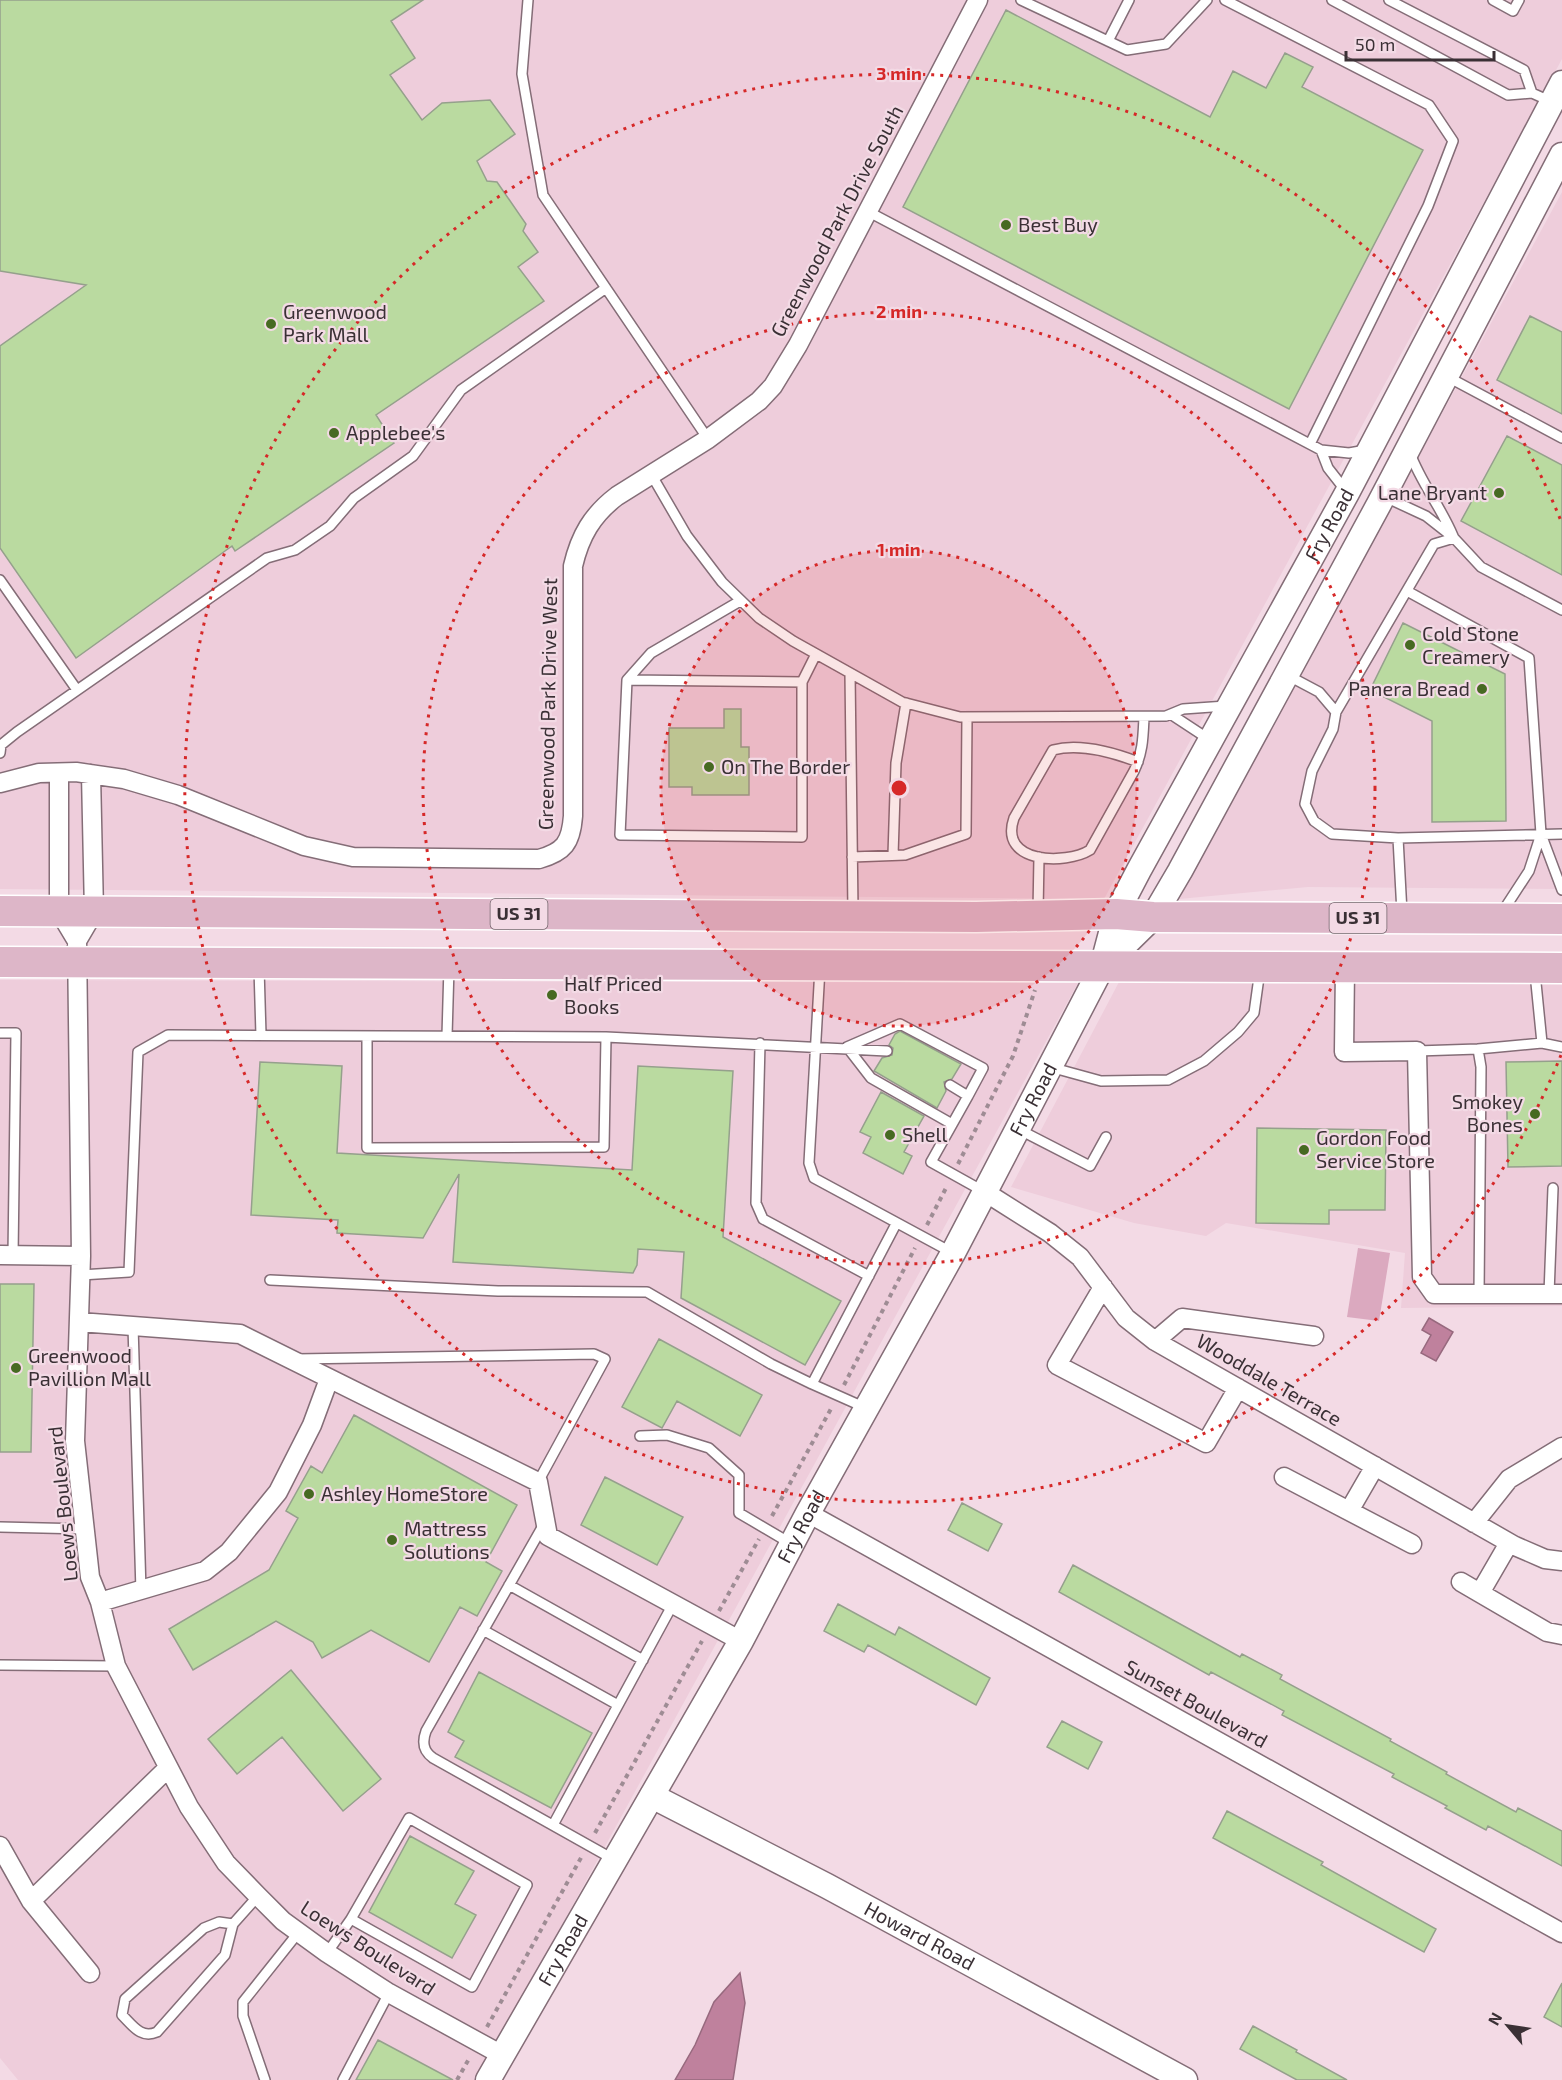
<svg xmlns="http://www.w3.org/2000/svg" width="1562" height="2080" font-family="'Exo 2',sans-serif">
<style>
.built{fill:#eecddb}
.green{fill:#dba9bf}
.water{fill:#bf819d;stroke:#97697e;stroke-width:1.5}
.building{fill:#badaa0;stroke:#95a08c;stroke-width:1.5}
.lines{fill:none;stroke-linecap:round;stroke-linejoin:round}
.service-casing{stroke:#846d77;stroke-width:12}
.minor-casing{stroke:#846d77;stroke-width:21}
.tertiary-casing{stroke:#846d77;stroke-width:27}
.primary-casing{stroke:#fff;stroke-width:33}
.path{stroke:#9e8c94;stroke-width:4;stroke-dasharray:4.5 4.5;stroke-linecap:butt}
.service{stroke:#fff;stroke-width:9}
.minor{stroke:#fff;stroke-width:18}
.tertiary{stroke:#fff;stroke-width:24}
.primary{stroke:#ddb6c8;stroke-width:30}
.ring{fill:none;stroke:#d62828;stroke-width:3;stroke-dasharray:3 6}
.poi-dot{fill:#476a22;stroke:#f3dae5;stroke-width:2}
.labels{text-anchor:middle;stroke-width:4.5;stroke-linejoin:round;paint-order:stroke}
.shield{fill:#f3dae5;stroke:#72636a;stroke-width:1.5}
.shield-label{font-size:18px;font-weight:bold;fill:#3a3035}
.street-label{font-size:20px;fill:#3a3035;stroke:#f3dae5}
.poi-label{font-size:20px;fill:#3a3035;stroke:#f3dae5;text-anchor:start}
.centre{fill:#d62828;stroke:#f3dae5;stroke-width:3}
.ring-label{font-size:18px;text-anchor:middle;font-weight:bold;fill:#d62828;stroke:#f3dae5;stroke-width:4.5;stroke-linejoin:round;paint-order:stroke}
</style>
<rect width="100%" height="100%" fill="#f3dae5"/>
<path class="built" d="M0 0H1562V59L1104 899 0 889Z
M1562 192V889L1308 887 1179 899Z
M0 980 1078 983 477 2080H18L0 2058Z
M1119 982 1562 984V1306L1401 1308 1405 1253 1226 1223 1206 1236 1134 1223 1011 1187Z"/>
<path class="green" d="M1358 1248 1390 1253 1379 1321 1347 1317Z"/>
<path class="water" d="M1429 1318 1453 1332 1436 1361 1421 1353 1431 1335 1422 1330Z
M740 1973 745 2003 733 2080H675L695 2045 714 2002Z"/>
<path class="building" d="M0 0H423L391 21 415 58 390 75 422 120 442 103 490 100 515 134 477 161 487 181 497 182 526 224 523 231 538 252 518 267 544 301 376 415 394 443 235 551 232 546 76 658 0 548V346L86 285 0 271Z
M1006 10 1210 117 1233 71 1266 88 1285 53 1313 67 1302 87 1423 150 1289 409 903 207Z
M1530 316 1562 332V414L1497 380Z
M1507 436 1562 465V575L1461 521Z
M1403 623 1505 674 1506 821 1432 822V721L1370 690Z
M724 709H741V747H749V795H692V787H669V728H724Z
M900 1031 961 1064 952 1079 944 1082 946 1091 937 1108 874 1071 882 1058 892 1055 893 1048 889 1045 895 1034Z
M1562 1061V1166L1508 1167 1506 1062Z
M260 1062 342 1066 337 1153 632 1170 638 1066 733 1071 723 1237 841 1301 805 1365 681 1298 684 1252 638 1249 637 1265 633 1273 453 1262 459 1174 423 1238 337 1233 338 1220 251 1215Z
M881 1092 924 1116 904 1152 912 1156 903 1174 863 1153 871 1137 860 1132Z
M1257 1128 1386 1130 1385 1210H1329V1224L1256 1223Z
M0 1284H34L31 1452H0Z
M659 1339 762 1395 740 1436 677 1401 662 1428 622 1407Z
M354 1415 517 1505 486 1562 502 1571 477 1616 460 1607 429 1662 371 1630 322 1658 313 1642 276 1621 193 1670 169 1629 269 1570 298 1518 286 1511 311 1466 322 1473Z
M605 1477 683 1517 657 1565 581 1525Z
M962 1503 1002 1524 988 1551 948 1530Z
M1073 1565 1240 1657 1242 1654 1282 1675 1280 1679 1391 1739 1390 1741 1447 1772 1446 1774 1516 1812 1518 1808 1562 1831V1866L1488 1826 1486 1830 1445 1808 1447 1806 1392 1777 1394 1774 1282 1715 1284 1711 1211 1672 1209 1675 1059 1592Z
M838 1604 895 1635 899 1627 990 1678 976 1705 868 1645 864 1652 824 1631Z
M291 1670 381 1779 343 1811 282 1737 237 1774 208 1739Z
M479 1672 592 1733 551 1808 455 1757 464 1741 448 1732Z
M1062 1721 1102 1742 1088 1769 1047 1747Z
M1227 1811 1323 1862 1321 1865 1436 1929 1424 1952 1213 1838Z
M410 1836 474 1871 455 1904 476 1915 452 1958 369 1912Z
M1562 1983V2027L1544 2017Z
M1253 2026 1297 2050 1296 2052 1347 2080H1297L1240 2049Z
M378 2040 453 2080H356Z"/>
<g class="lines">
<g class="service-casing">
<path id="service" d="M528 0 522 74 543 195 708 439
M1021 0 1127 50 1166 44 1207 0
M1225 0 1429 105 1453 141 1428 206 1310 444
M1332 0 1508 95 1532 93 1552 102
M1389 0 1524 70 1532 93
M1493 0 1513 11 1519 0
M1108 41 1129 0
M867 211 1321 450 1349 453 1366 450
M1446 376 1562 438
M1321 450 1328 468 1346 491
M1410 453C1421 483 1441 507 1453 536
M651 474 687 536 722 582 759 618 793 641 902 702 960 717 1166 716 1183 709 1226 706
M1383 496 1426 516 1454 538 1481 567 1562 610
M0 580 77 690
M1407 591 1529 658 1541 834 1562 890
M740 601 651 653 627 680 620 835 802 837V682L816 654
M850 673 853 911
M1287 675 1319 692 1336 712 1333 729 1312 771 1305 804 1314 821 1332 834 1398 838 1562 834
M627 680 802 682
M1336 712 1434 544 1454 538
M1172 715 1210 740
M0 753 1 745 17 732 267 558 295 550 330 526 354 498 413 456 461 390 606 288
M1138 762C1112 752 1080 743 1053 750L1014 818C998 864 1066 865 1090 850L1134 771C1143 752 1143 738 1144 717
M1398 838 1402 913
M893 855 896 763 906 703
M852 857 905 855 966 834 967 717
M1038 912 1039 857
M1501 914 1529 871 1541 834
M259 968 261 1035
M820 968 809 1163 814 1178 951 1252
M1535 973 1542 1043 1562 1047
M0 1033H16L13 1255
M367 1036V1148L604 1147 606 1037
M447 1036 449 967
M760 1043 756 1203 763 1219 869 1276
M1478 1049 1542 1043
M1417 1051 1478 1049 1481 1067 1479 1294
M1050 1067 1101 1081 1168 1080 1204 1061 1238 1032 1254 1013 1260 970
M950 1085 968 1096 931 1162 983 1191
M952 1124 871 1078 847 1047 900 1024 983 1068 968 1096
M1018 1129 1090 1166 1106 1137
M81 1275 129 1272 138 1052 168 1035 606 1037 887 1051
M270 1280 498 1291 647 1292 771 1364 812 1384
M1549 1294 1553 1188
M133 1326 141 1591
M297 1359 594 1354 605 1359 538 1482
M866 1408 812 1384 896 1224
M640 1436 667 1435 709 1448 739 1475V1513L790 1543
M544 1524 426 1731C422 1742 423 1751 433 1758L613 1859
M0 1527 85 1529
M509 1585 643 1660
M483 1630 618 1705
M0 1665 116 1666
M553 1825 673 1604
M233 1924 219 1922 204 1928 125 1999 122 2015C133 2026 141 2039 157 2032L225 1955 233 1924 258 1896
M327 1953 351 1919 409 1818 527 1885 472 1987 351 1919
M265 2080 243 2016V2002L298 1933
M343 2080 389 1993"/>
</g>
<g class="minor-casing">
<path id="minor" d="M59 773V911L77 941
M0 783 39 773 76 772 124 779 178 795 304 846 353 857 539 859C564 852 571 843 573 816V566C580 536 592 515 617 496L708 439 759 401 773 386 798 345 978 0
M77 941 81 1256 75 1441 90 1577 100 1602 116 1666 189 1807 226 1863 258 1896 283 1921 327 1953 389 1993 502 2055
M77 941 94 912 91 774
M1345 968 1344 1052 1417 1051 1422 1277 1434 1294H1562
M985 1192 1050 1233 1080 1257 1126 1318 1155 1341 1515 1546 1545 1559 1562 1561
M0 1255 81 1256
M1103 1287 1057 1365 1206 1443 1238 1388
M79 1322 240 1334 538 1482 548 1536 741 1641
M1155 1341 1182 1318 1314 1336
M1284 1477 1412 1544
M1349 1511 1375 1466
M808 1513 1562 1933
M1474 1523 1509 1479 1562 1447
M1461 1582 1547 1632 1562 1635
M1480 1593 1509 1543
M100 1602 205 1571 229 1552 278 1492 312 1425 329 1379
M0 1846 31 1901 90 1973
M31 1901 168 1768"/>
</g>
<g class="tertiary-casing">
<g id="tertiary">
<path d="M1102 967 1153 917 1180 871 1379 504 1562 155"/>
<path id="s1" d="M652 1796 827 1886 1185 2080"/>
<path id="s2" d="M488 2080 741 1641 808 1513 953 1253 1102 967 1116 914 1139 870 1347 493 1562 83"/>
</g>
</g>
<g class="primary-casing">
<path id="primary" d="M0 911 976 917 1116 914 1153 917 1562 919
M0 962 1562 968"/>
</g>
<path class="path" d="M958 1164 1013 1056 1035 990
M927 1225 947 1186
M844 1385 915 1248
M772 1516 832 1407
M719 1611 759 1539
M595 1833 702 1641
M487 2027 582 1856
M457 2080 470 2057"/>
<use href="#service" class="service"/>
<use href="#minor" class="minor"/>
<use href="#tertiary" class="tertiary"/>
<use href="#primary" class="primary"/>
</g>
<circle cx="899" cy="788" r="238" fill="#d62828" fill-opacity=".12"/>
<g class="ring">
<circle cx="899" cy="788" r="238"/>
<circle cx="899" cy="788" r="476"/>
<path d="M1561 1055A714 714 0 1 1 1561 521"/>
</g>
<g class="poi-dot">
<circle cx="1006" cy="225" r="6"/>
<circle cx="271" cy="324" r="6"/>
<circle cx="334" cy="433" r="6"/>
<circle cx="1499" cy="493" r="6"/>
<circle cx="1410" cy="645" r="6"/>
<circle cx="1482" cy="689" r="6"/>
<circle cx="709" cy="767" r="6"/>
<circle cx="552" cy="995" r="6"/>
<circle cx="1535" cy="1114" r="6"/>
<circle cx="890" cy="1135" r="6"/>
<circle cx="1304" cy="1150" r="6"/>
<circle cx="16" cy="1368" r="6"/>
<circle cx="309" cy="1494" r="6"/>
<circle cx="392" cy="1540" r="6"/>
</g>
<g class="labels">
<g class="shield">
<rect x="490.5" y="899" width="57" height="30" rx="4.5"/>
<rect x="1329.5" y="903" width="57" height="30" rx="4.5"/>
</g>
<g class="shield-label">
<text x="519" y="920">US 31</text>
<text x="1358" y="924">US 31</text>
</g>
<g class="street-label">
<text transform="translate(837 221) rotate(-62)" y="7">Greenwood Park Drive South</text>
<text dy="7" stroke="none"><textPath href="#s2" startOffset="1770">Fry Road</textPath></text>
<text transform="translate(548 704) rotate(-89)" y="7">Greenwood Park Drive West</text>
<text dy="7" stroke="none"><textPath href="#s2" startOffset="1122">Fry Road</textPath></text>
<text transform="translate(1269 1380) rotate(30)" y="7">Wooddale Terrace</text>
<text transform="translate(63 1504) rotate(-96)" y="7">Loews Boulevard</text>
<text dy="7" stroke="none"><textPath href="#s2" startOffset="636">Fry Road</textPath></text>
<text transform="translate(1196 1704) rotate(29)" y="7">Sunset Boulevard</text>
<text dy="7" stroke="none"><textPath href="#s1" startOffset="302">Howard Road</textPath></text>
<text transform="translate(368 1948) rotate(33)" y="7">Loews Boulevard</text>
<text dy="7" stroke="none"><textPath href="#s2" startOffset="150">Fry Road</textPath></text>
</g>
<g class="poi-label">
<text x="1018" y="232">Best Buy</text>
<text x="283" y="319">Greenwood<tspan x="283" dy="23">Park Mall</tspan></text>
<text x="346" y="440">Applebee's</text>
<text x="1487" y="500" text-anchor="end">Lane Bryant</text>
<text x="1422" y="641">Cold Stone<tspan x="1422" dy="23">Creamery</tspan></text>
<text x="1470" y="696" text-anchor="end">Panera Bread</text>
<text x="721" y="774">On The Border</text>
<text x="564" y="991">Half Priced<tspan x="564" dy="23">Books</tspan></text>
<text x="1523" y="1109" text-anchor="end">Smokey<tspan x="1523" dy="23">Bones</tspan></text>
<text x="902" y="1142">Shell</text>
<text x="1316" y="1145">Gordon Food<tspan x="1316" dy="23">Service Store</tspan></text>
<text x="28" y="1363">Greenwood<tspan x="28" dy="23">Pavillion Mall</tspan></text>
<text x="321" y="1501">Ashley HomeStore</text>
<text x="404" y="1536">Mattress<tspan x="404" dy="23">Solutions</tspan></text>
</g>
</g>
<circle cx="899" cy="788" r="9" class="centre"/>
<g class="ring-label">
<text x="899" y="80">3 min</text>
<text x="899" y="318">2 min</text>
<text x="899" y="556">1 min</text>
</g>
<g transform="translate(1508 2026) rotate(299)" stroke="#f3dae5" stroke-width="4.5" paint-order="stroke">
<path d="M0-4.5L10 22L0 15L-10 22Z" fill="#3a3035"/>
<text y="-9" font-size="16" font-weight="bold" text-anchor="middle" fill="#3a3035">N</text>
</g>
<path d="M1346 51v9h148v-9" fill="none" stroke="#3a3035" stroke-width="3"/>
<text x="1355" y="51" font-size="18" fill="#3a3035" stroke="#f3dae5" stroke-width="4.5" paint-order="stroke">50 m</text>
</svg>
